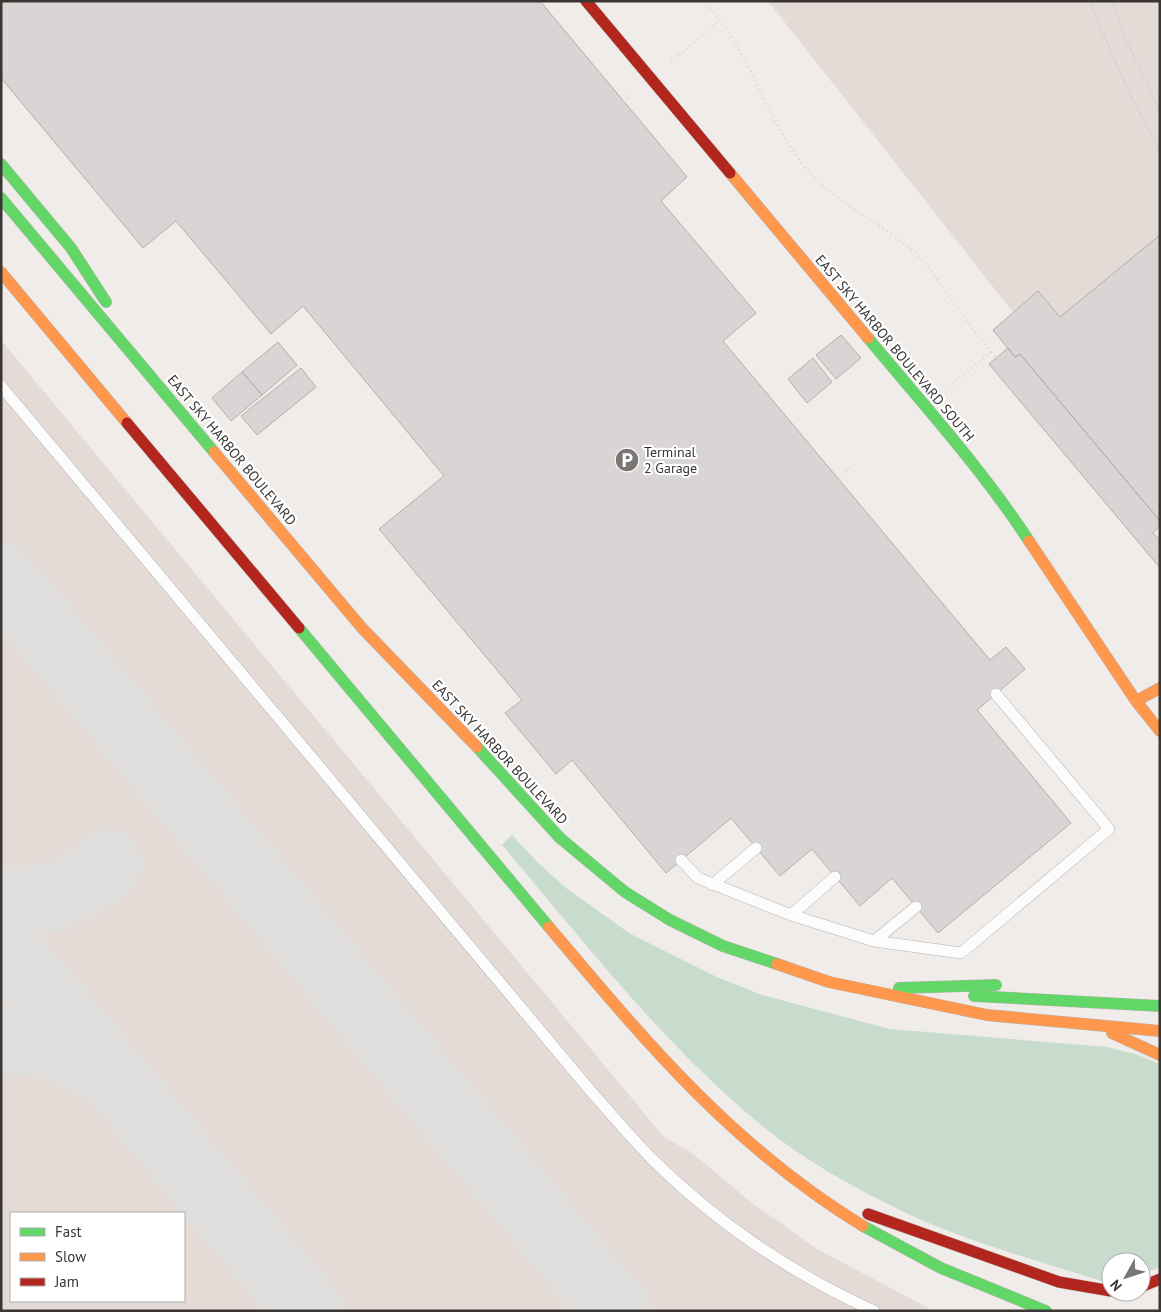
<svg xmlns="http://www.w3.org/2000/svg" width="1161" height="1312" font-family="'PT Sans',sans-serif">
<style>
.built{fill:#e5dbd6;fill-rule:evenodd}
.green{fill:#c8dcce}
.lines{fill:none;stroke-linecap:round;stroke-linejoin:round}
.taxiway{stroke:#e0dedc;stroke-width:70}
.building{fill:#d8d5d4;stroke:#b2afad}
.lane-casing{stroke:#b5b2b0;stroke-width:12}
.fast-casing{stroke:#b5b2b0;stroke-width:12}
.slow-casing{stroke:#b5b2b0;stroke-width:12}
.jam-casing{stroke:#b5b2b0;stroke-width:12}
.path{stroke:#dad8d7;stroke-width:3;stroke-dasharray:1 4;stroke-linecap:butt}
.lane{stroke:#fdfcfc;stroke-width:11}
.fast{stroke:#63d668;stroke-width:11}
.slow{stroke:#ff974d;stroke-width:11}
.jam{stroke:#b3261e;stroke-width:11}
.tram{stroke:#d1cfcf;stroke-width:1}
.labels{text-anchor:middle;stroke-width:4.5;stroke-linejoin:round;paint-order:stroke}
.street-label{font-size:14px;fill:#393634;stroke:#fff}
.poi-label{font-size:14px;fill:#393634;stroke:#fff;text-anchor:start}
</style>
<rect width="100%" height="100%" fill="#f0ece9"/>
<path class="built" d="M768 1H1160V499Z
M1 340 664 1137 691 1152 752 1203 817 1249 934 1311H1ZM11 1213H184V1301H11Z"/>
<path class="green" d="M512 835 538 863 566 888 629 933 717 977 762 995 890 1029 1108 1047 1138 1055 1160 1064V1267L1141 1275V1262H1111V1281H1101C1029 1258 953 1238 886 1203 848 1184 809 1162 775 1136 670 1054 588 946 502 845Z"/>
<g class="lines">
<path class="taxiway" d="M1 577 616 1311
M1 900C48 905 73 892 108 864
M1 942 309 1311
M1 1038C38 1038 78 1050 107 1074"/>
</g>
<path class="building" d="M1 1H540L687 177 661 201 756 313 723 341 990 660 1006 647 1025 669 977 710 1071 823 938 933 892 878 860 906 812 849 780 876 731 818 666 873 572 760 556 774 505 713 522 700 379 529 444 476 303 306 271 334 176 221 143 248 1 78Z
M1160 235V521L1020 354 1015 357 993 330 1038 291 1060 317Z
M841 335 861 358 836 379 816 355Z
M278 342 297 365 262 395 242 372Z
M1008 348 1015 357 1020 354 1160 521V526L1153 533 1160 540V568L989 364Z
M813 358 832 382 807 403 788 379Z
M301 368 316 387 257 435 241 416Z
M242 372 262 395 231 421 212 398Z"/>
<g class="lines">
<g class="lane-casing">
<path id="lane" d="M1 386 589 1089C609 1112 629 1135 650 1157 714 1221 791 1273 874 1311
M681 860 698 878 791 915 874 941 961 953 1109 829 996 694
M712 885 756 848
M791 915 835 877
M874 941 916 907"/>
</g>
<g class="fast-casing">
<path id="fast" d="M1 164 71 248 106 302
M1 198 214 452
M868 338C923 404 982 469 1029 541
M299 628 549 927
M477 747 560 838 625 892 670 920 723 946 777 964
M899 988 996 985
M974 996 1160 1006
M863 1226 941 1268 1046 1311"/>
</g>
<g class="slow-casing">
<path id="slow" d="M730 173 868 338
M1 272 127 423
M214 452 362 628 477 747
M1029 541 1136 701 1160 731
M1136 701 1160 688
M549 927C646 1042 732 1146 863 1226
M777 964 829 982 987 1015 1160 1031
M1112 1033 1160 1055"/>
</g>
<g class="jam-casing">
<path id="jam" d="M586 1 730 173
M127 423 299 628
M868 1214 1059 1282 1111 1291
M1141 1287 1160 1279"/>
</g>
<path class="path" d="M703 1C750 48 763 115 804 166 835 205 885 223 920 258 938 276 950 299 965 319 973 331 983 341 991 352L945 390
M671 62 720 20
M624 102 632 95
M991 352 1160 557
M839 478 857 462"/>
<use href="#lane" class="lane"/>
<use href="#fast" class="fast"/>
<use href="#slow" class="slow"/>
<use href="#jam" class="jam"/>
<path class="tram" d="M1089 1 1127 88 1160 153
M1112 1 1125 38 1160 111"/>
</g>
<defs>
<g id="parking-disc" transform="scale(1.25)"><circle r="9.5" fill="#797673" stroke="#fff"/><path d="M-3.5-5.5H1a3.5 3.5 0 0 1 0 7H-1V5.5H-3.5ZM-1-3.4V-.6H.8a1.4 1.4 0 0 0 0-2.8Z" fill="#fff"/></g>
</defs>
<g fill-rule="evenodd">
<use href="#parking-disc" x="627" y="460"/>
</g>
<g class="labels">
<g class="street-label">
<text transform="translate(895 348) rotate(50)" y="5">EAST SKY HARBOR BOULEVARD SOUTH</text>
<text transform="translate(232 450) rotate(50)" y="5">EAST SKY HARBOR BOULEVARD</text>
<text transform="translate(500 752) rotate(47)" y="5">EAST SKY HARBOR BOULEVARD</text>
</g>
<g class="poi-label">
<text x="644" y="457">Terminal<tspan x="644" dy="16">2 Garage</tspan></text>
</g>
</g>
<rect width="1161" height="1312" fill="none" stroke="#393634" stroke-width="5"/>
<rect x="10" y="1212" width="175" height="90" fill="#ffffff" stroke="#b0afae"/>
<rect x="20" y="1228" width="25" height="8" fill="#63d668" stroke="#b0afae"/>
<text x="55" y="1237" font-size="15" fill="#393634">Fast</text>
<rect x="20" y="1253" width="25" height="8" fill="#ff974d" stroke="#b0afae"/>
<text x="55" y="1262" font-size="15" fill="#393634">Slow</text>
<rect x="20" y="1278" width="25" height="8" fill="#b3261e" stroke="#b0afae"/>
<text x="55" y="1287" font-size="15" fill="#393634">Jam</text>
<g transform="translate(1126 1277) rotate(230)"><circle r="24" fill="#ffffff" stroke="#b0afae"/>
<path d="M0-4L9 19L0 12L-9 19Z" fill="#797673"/>
<text y="-8" font-size="14" font-weight="bold" text-anchor="middle" fill="#393634">N</text>
</g>
</svg>
